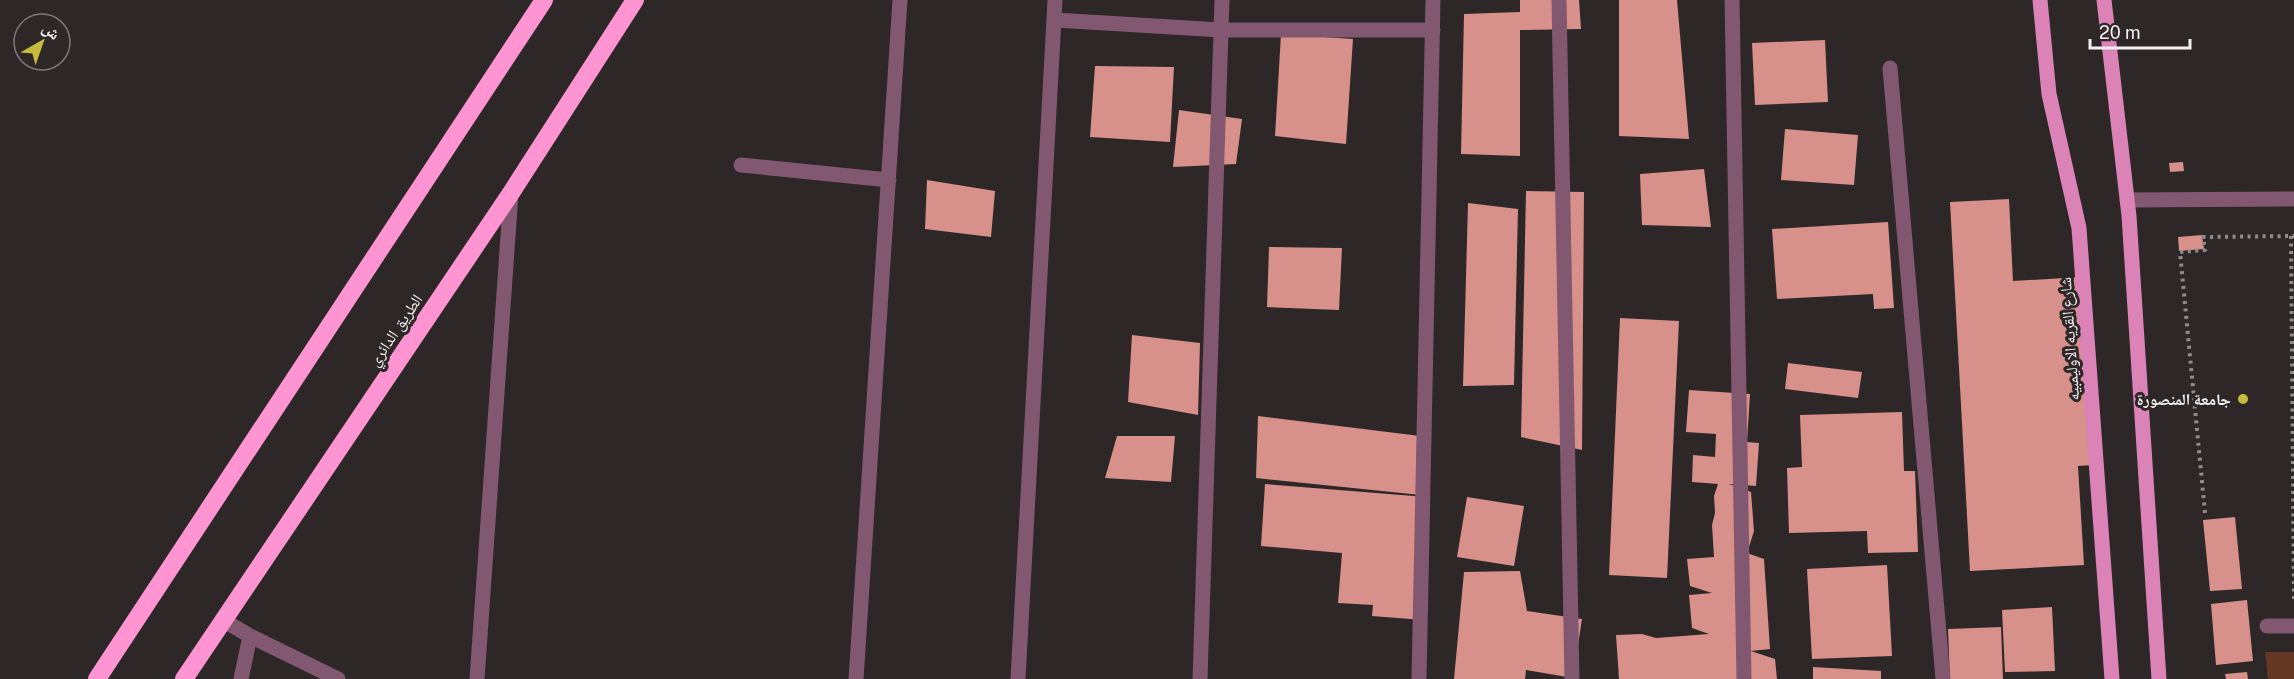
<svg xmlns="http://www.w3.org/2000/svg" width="2294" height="679" font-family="'Public Sans','Noto Naskh Arabic',sans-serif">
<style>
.green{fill:#653824}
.building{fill:#d8908a}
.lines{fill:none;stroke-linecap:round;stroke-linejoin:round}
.path{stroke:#908b8c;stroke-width:4;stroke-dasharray:3 4.5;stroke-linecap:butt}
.minor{stroke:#825770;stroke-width:15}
.major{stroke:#db83b6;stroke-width:15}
.highway{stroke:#ff94d2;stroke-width:18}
.poi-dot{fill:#c7bb3c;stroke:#2d2728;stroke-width:2}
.labels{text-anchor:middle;stroke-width:6;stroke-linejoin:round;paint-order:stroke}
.street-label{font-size:16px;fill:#f5f1f2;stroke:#2d2728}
.poi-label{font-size:16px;font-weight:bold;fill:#f5f1f2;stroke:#2d2728;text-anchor:end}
</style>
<rect width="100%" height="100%" fill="#2d2728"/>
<path class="green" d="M2265 652H2294V679H2268Z"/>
<path class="building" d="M1520 0H1579L1581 29 1520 30V156L1461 154 1464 14 1520 12Z
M1619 0H1677L1689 139 1619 136Z
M1281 34 1353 39 1346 144 1275 136Z
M1825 40 1828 102 1755 105 1752 43Z
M1095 66 1174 67 1170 142 1090 137Z
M1179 110 1242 119 1236 164 1173 167Z
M1785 129 1858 135 1854 185 1781 180Z
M2183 162 2184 171 2170 172 2169 163Z
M1704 169 1711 227 1642 225 1640 174Z
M927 180 995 191 991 237 925 229Z
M1526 191 1584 192 1582 450 1521 437Z
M2009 199 2013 281 2081 277 2094 465 2078 466 2084 565 1970 571 1950 202Z
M1468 203 1518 209 1514 385 1463 386Z
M1888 222 1894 308 1874 309 1873 294 1777 299 1772 229Z
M2202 235 2204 249 2179 251 2178 237Z
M1269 247 1342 248 1339 310 1267 307Z
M1620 318 1679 321 1667 578 1609 575Z
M1132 335 1200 343 1198 415 1128 402Z
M1788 363 1862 372 1858 398 1785 389Z
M1689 390 1750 394 1747 442 1759 443 1756 486 1729 484 1751 492 1754 531 1747 553 1764 559 1770 649 1751 651 1775 659 1777 679H1619L1616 635 1642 634 1656 638 1709 634 1692 628 1689 595 1712 593 1690 586 1687 559 1714 557 1712 525 1715 513 1714 496 1718 484 1692 482 1693 455 1715 457 1716 434 1686 432Z
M1902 412 1904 471H1915L1918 552 1868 553 1867 531 1789 533 1787 468 1802 467 1800 415Z
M1258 416 1420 436 1421 495 1256 478Z
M1117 436H1175L1171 482 1105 478Z
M1265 484 1426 497 1423 620 1372 616 1373 605 1338 603 1342 553 1261 546Z
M1467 497 1524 506 1514 566 1457 557Z
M2235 517 2242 589 2210 591 2203 520Z
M1887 565 1892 656 1812 659 1807 569Z
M1520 571 1527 611 1582 619 1573 678 1526 670 1525 679H1454L1464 572Z
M2247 600 2253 661 2216 665 2211 604Z
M2052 607 2055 671 2005 672 2002 610Z
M2001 627 2003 679H1950L1948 629Z
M1813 667 1881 671V679H1813Z
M2247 672 2248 679H2226L2225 674Z"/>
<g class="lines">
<path class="path" d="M2291 236 2294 603
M2205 513 2180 252 2205 250 2203 237 2294 236"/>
<path class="minor" d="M1559 0 1572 679
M1732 0 1744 679
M1055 20 1221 30H1433
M1890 68 1943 679
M741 165 889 180
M2127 200 2294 199
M223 620 250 636 338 679
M2267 626H2294
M241 679 250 636
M477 679 511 193
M856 679 900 0
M1018 679 1055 0
M1200 679 1222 0
M1419 679 1433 0"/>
<path class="major" d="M2040 0 2049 94 2079 228 2112 679
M2104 0 2129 216 2159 679"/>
<path class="highway" d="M97 679 544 0
M184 679 511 193 635 0"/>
</g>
<circle class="poi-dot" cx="2243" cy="399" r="6"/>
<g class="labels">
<g class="street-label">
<text transform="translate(395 330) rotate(-56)" y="6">الطريق الدائري</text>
<text transform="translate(2069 339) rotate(-94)" y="6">شارع القريه الاوليمبيه</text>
</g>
<g class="poi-label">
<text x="2231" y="405">جامعة المنصورة</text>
</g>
</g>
<g transform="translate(42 42) rotate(40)"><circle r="28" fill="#2d2728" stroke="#7d7879" stroke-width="1.5"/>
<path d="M0-4.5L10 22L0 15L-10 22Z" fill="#c7bb3c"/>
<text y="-9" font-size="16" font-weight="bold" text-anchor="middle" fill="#f5f1f2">ش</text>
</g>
<path d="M2090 39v9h100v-9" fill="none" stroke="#f5f1f2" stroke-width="3"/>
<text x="2099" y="39" font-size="18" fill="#f5f1f2" stroke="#2d2728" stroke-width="4.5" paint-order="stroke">20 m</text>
</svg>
